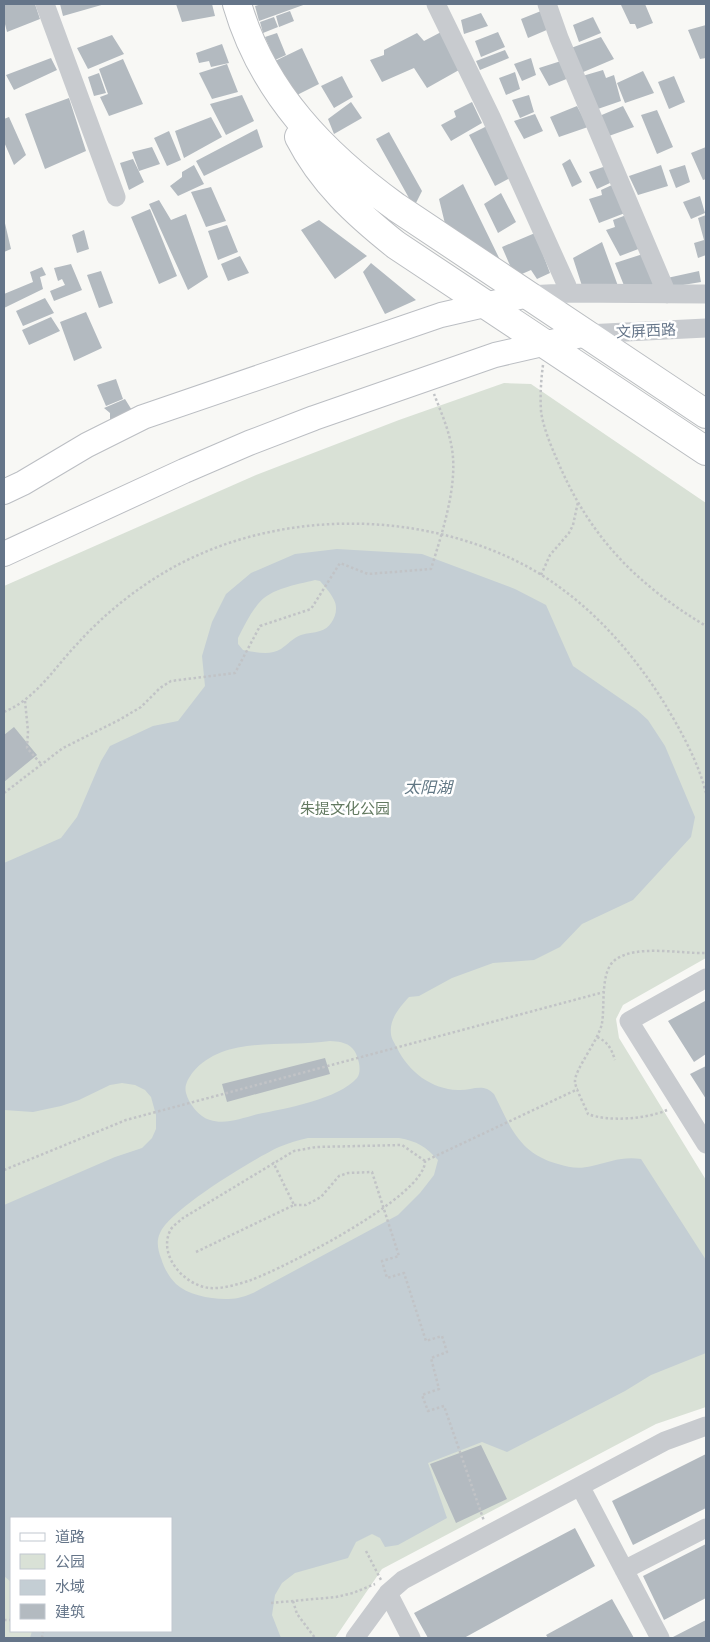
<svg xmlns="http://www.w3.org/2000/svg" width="710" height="1642" font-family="Overpass,'Noto Sans SC',sans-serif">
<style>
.green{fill:#d9e1d6;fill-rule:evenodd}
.water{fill:#c4ced4;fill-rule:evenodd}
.building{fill:#b3bac0}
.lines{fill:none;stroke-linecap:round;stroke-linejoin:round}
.major-casing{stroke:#bbbec3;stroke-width:26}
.highway-casing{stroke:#babdc1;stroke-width:30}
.path{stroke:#c1c3c6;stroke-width:2.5;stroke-dasharray:2.5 2.5;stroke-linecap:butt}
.minor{stroke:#c8cbcf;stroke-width:19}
.major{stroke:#fff;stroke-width:24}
.highway{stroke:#fff;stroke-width:28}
.labels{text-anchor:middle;stroke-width:5;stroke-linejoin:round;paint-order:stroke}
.street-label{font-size:15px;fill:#657589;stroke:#fff}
.park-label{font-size:15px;fill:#637a61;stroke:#fff}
.water-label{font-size:16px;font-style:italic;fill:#617784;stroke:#fff}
</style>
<rect width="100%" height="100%" fill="#f8f8f5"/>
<path class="green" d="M504 383 531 384 706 503V958L623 1005 616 1019 619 1038 706 1180V1407L656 1424 382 1569 335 1638H4V586L256 475 399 420ZM11 1518H171V1631H11Z"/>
<path class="water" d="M337 549 422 554 515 589 546 605 573 666 637 710 648 720 665 746 695 817 691 837 633 900 582 924 560 947 534 960 493 963 452 978 419 996 409 997C400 1007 389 1019 391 1034 391 1038 395 1044 397 1048 409 1072 431 1089 458 1090 471 1091 483 1082 494 1094 511 1128 519 1153 558 1164 570 1168 580 1169 592 1166 609 1162 623 1156 641 1159L706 1260V1353L651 1375 625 1391 507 1452 482 1442 428 1463 447 1518 398 1545 385 1547 380 1538 372 1534 356 1542 348 1558 295 1573 282 1583 275 1595 272 1615 281 1638H30L32 1631H171V1518H11V1582L4 1576V1205L115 1157 142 1148 152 1138 156 1129V1115L151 1097 145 1090 135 1085 122 1083 110 1085 79 1100 61 1106 33 1112 4 1110V863L61 838 77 817 101 761 110 746 153 726 178 721 205 686 202 656 212 622 226 594 251 573 295 554ZM315 580 320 581C325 587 331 593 334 600 340 611 332 628 320 631 314 633 307 633 301 635 293 638 288 644 281 649 270 656 255 652 243 650L238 644V638C244 626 250 614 258 604 271 588 296 585 315 580ZM330 1041C347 1042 355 1045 359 1063 360 1068 360 1074 357 1078 339 1099 284 1109 258 1114 243 1118 225 1125 210 1120 199 1117 189 1104 186 1093 184 1085 188 1079 193 1072 225 1034 286 1048 330 1041ZM308 1138H399C417 1141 426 1147 438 1160L434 1175 420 1193 398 1215 253 1293C248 1295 243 1297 238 1298 220 1301 190 1297 176 1284 169 1277 164 1268 161 1258 158 1250 156 1241 160 1233 169 1210 255 1158 279 1147 289 1143 298 1140 308 1138Z"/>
<path class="building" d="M4 4H35L40 19 7 32 4 20Z
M60 4H105L63 16Z
M176 4H212L215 16 182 22Z
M262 4H306L259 21 255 6Z
M625 4H645L653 23 637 29 635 24H630L621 5Z
M290 11 294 21 279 27 276 16Z
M541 11 549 29 528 38 521 19Z
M481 13 488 26 464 34 461 20Z
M274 17 278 27 263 33 260 22Z
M593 17 601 33 579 42 573 25Z
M706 25V58L700 59 688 30Z
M443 31 459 70 427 88 414 68 382 82 370 60 384 55V50L417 33 424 41Z
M498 32 505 47 481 57 475 41Z
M277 33 286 55 275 60 265 37Z
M112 35 124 54 88 69 77 48Z
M601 37 614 59 581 73 571 48Z
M222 44 229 63 211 67 209 61 199 63 196 53Z
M302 48 319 84 297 95 275 61Z
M505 50 509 58 480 70 476 61Z
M51 58 57 70 14 90 6 75Z
M531 58 536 75 522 81 514 64Z
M123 59 143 104 109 116 100 97 108 94 99 69Z
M561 61 569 78 549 86 539 68Z
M227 64 238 92 212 99 199 73Z
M603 70 606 78 614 75 621 101 592 111 579 77Z
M643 71 654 93 625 103 617 83Z
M515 72 520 89 506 95 499 78Z
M99 73 106 93 94 96 88 77Z
M342 76 353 97 334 108 321 86Z
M674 76 685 102 669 109 658 82Z
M242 95 254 121 226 135 210 104Z
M529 95 534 112 520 118 512 100Z
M69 98 86 151 45 169 25 114Z
M351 102 362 118 334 134 328 119Z
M472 102 482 123 451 141 441 125 456 117 454 111Z
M577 106 588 127 559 137 550 117Z
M623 106 634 127 606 137 597 117Z
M657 110 673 147 657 154 641 115Z
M535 114 543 131 524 139 514 121Z
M9 117 26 155 14 165 4 142V119Z
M211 117 222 137 184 158 175 131Z
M487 126 510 178 495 186 469 135Z
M257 129 263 147 204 176 196 161Z
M169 131 181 160 167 166 154 138Z
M389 132 422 191 414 207 376 139Z
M152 147 160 164 139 171 132 152Z
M706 147V179L703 180 691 153Z
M133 159 144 182 129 190 120 163Z
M570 159 582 182 572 187 562 164Z
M194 165 204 184 178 196 170 186 182 177V172Z
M661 165 668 186 638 195 629 176Z
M685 165 690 182 676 188 669 170Z
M606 166 610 183 597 189 589 172Z
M463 184 503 266 447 232 439 199Z
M612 185 625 213 599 223 589 199 602 195 601 190Z
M211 187 226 221 206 227 191 192Z
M501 193 516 222 498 233 484 204Z
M700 196 705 213 691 219 683 202Z
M159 200 171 220 186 214 208 277 188 290 149 204Z
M150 209 177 276 159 284 131 217Z
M629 214 641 248 620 256 606 230 615 227 613 220Z
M706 215V255L698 258 694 243 704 240 698 218Z
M4 219 11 249 4 252Z
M319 220 367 256 335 279 301 230Z
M227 225 238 252 218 260 208 231Z
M84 230 89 249 77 253 72 235Z
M535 233 550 273 537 279 531 270 515 277 502 247Z
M602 242 618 286H582L573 258Z
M646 253 659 289 625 288 615 263Z
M240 256 249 273 228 281 221 264Z
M371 263 416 300 385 314 363 272Z
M71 264 82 290 54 301 50 291 65 285 62 279 58 281 54 268Z
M42 267 46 275 40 277 43 289 4 308V294L33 282 30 272Z
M101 271 113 303 99 308 87 275Z
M699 271 701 282 671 287 667 278Z
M45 298 54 313 23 326 16 311Z
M86 312 102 348 74 361 60 322Z
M51 317 60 331 29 345 22 330Z
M116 379 123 399 106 406 97 385Z
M125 399 133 412 110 421V413L104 408Z
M14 727 37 755 4 782V735Z
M705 1001 706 1003V1054L694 1062 668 1021Z
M325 1058 330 1074 227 1102 222 1084Z
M706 1066V1099L690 1074Z
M481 1445 507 1499 456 1523 430 1464Z
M706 1454V1508L633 1545 612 1501Z
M575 1528 595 1566 464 1638H428L414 1613Z
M706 1544V1598L664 1620 643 1576Z
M612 1599 634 1638H548L546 1635Z
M706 1620V1638H673V1637Z"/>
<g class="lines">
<g class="major-casing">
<path id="major" d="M4 492 23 483 87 445 143 417 441 315 528 295
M4 554 184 471 249 443 314 418 495 355 586 334"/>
</g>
<g class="highway-casing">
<path id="highway" d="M237 4C263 93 323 154 396 207L706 414
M299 137C322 182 357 214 396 245L706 451"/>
</g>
<path class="path" d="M543 365C541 380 540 395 541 411 543 427 551 446 558 462 590 537 636 584 706 626
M541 575 550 555 569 533 573 525 578 502
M25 701 28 731 27 748 41 764
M4 712C37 698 54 668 78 643 104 614 138 587 172 568 278 509 421 509 528 567 584 598 629 647 663 701 680 729 698 761 706 793
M4 793 63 748 119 720 141 707 160 688 171 681 235 673 260 626 311 609 340 563 368 574 431 569C442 533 458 486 452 449 449 430 441 412 434 394
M597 1037C608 1042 611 1048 615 1060
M667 1110C647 1119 608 1122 588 1114 585 1106 576 1090 575 1082 574 1070 599 1040 602 1023 605 1006 600 971 615 960 636 944 681 954 706 953
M425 1161 402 1145 316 1147 294 1151 183 1218C179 1222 172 1226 170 1231 158 1256 185 1286 210 1288 223 1289 239 1284 251 1280 284 1268 426 1196 425 1161L578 1089
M4 1170 126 1120 604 992
M294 1205H306L321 1197 339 1176 348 1173 372 1172 399 1256 382 1261 387 1278 404 1273 426 1341 442 1336 447 1352 431 1358 439 1389 422 1395 428 1411 444 1406 484 1521
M196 1252 294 1205 273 1162
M366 1551 381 1580
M293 1601 297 1614 315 1638
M271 1603 336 1597 353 1593 375 1584
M4 1620H11
M42 1638 43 1631"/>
<path class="minor" d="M45 4 116 197
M436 4 491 117 567 286 566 293
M547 4 559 38 667 294
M528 295 566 293 706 294
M586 334 706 328
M706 978 629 1021 706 1144
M580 1486 660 1638
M624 1570 706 1528
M388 1593 411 1638
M355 1638 388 1593 403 1580 665 1441 706 1426"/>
<use href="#major" class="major"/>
<use href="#highway" class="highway"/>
</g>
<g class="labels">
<g class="street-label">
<text transform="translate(646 331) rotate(-3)" y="5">文屏西路</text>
</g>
<g class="park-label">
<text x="345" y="814">朱提文化公园</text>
</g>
<g class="water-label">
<text x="428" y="793">太阳湖</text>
</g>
</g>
<rect width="710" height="1642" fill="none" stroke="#657589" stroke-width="10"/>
<rect x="10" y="1517" width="162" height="115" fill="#ffffff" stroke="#c1c8d0"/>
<rect x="20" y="1533" width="25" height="8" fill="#ffffff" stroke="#c1c8d0"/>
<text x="55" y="1542" font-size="15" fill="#657589">道路</text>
<rect x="20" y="1554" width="25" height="15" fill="#d9e1d6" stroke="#c1c8d0"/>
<text x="55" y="1567" font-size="15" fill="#657589">公园</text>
<rect x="20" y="1580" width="25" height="15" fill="#c4ced4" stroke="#c1c8d0"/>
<text x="55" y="1592" font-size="15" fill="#657589">水域</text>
<rect x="20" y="1604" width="25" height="15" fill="#b3bac0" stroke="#c1c8d0"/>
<text x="55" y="1617" font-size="15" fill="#657589">建筑</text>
</svg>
